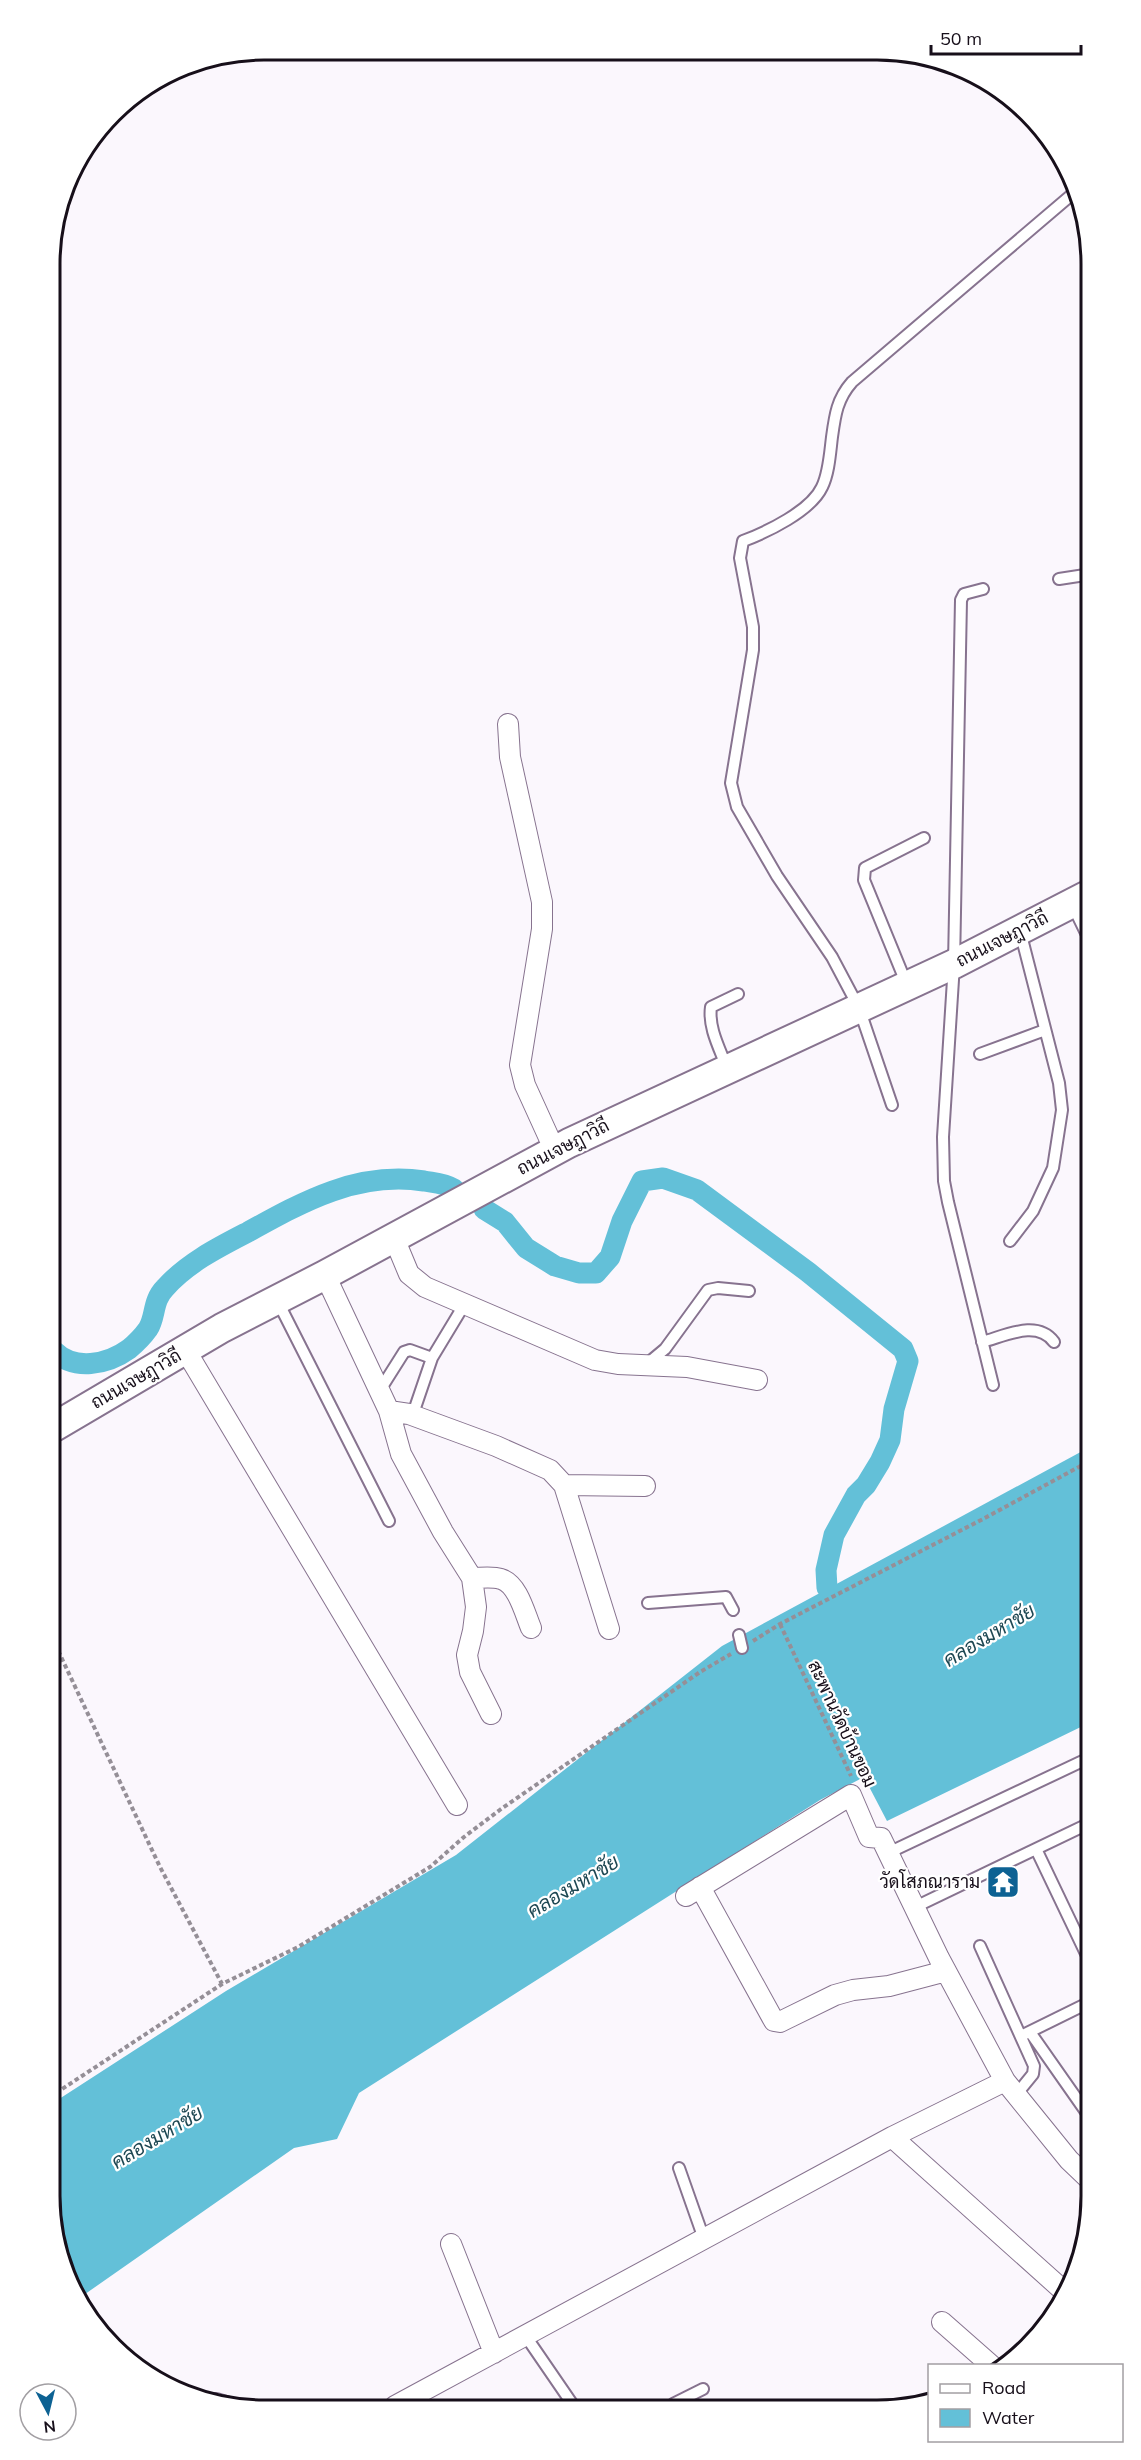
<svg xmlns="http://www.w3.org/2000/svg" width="1141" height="2460" font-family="Mulish,Sarabun,sans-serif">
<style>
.water{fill:#63c0d8}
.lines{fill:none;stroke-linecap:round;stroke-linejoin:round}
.canal{stroke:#63c0d8;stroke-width:21}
.lane-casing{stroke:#87738f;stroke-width:14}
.street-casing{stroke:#87738f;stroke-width:22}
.secondary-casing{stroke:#87738f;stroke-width:32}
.path{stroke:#958f97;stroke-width:4;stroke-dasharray:4.5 3;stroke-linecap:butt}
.lane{stroke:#fff;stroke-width:10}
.street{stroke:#fff;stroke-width:20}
.secondary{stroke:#fff;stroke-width:28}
.labels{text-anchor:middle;stroke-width:4.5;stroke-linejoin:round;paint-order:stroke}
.street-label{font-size:18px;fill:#170f1a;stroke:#fff}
.poi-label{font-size:18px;fill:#170f1a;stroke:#fff;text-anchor:end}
.water-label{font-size:20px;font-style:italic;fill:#1e4853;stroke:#fff}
.rim{fill:none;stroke:#170f1a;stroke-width:3}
</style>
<rect width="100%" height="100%" fill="#fbf7fd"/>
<path class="water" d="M1088 1448 1089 1723 887 1821 864 1777 820 1800 359 2093 337 2139 294 2148 78 2299 57 2252 56 2101 226 1991 456 1855 722 1646Z"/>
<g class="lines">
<path class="canal" d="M484 1209 505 1222 526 1248 555 1266 579 1273H596L610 1257 622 1221 642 1181 663 1178 697 1190 808 1272 903 1349 908 1361 894 1409 890 1440 880 1462 866 1485 856 1495 834 1535 826 1570 827 1588
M54 1351C74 1371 107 1365 129 1349 135 1344 143 1336 148 1329 156 1317 152 1301 165 1288 187 1263 219 1247 248 1232 304 1201 358 1171 424 1181 435 1183 444 1183 454 1189"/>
<g class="lane-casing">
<path id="lane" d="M1059 579 1085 575
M983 589 964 594 961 600 954 964 943 1137 944 1181 948 1202 993 1385
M1072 904 1087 935
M907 985 864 880 865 868 924 838
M980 1054 1045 1030
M727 1068C720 1049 708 1028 711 1007L738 994
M892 1105 859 1008 832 957 777 876 737 807 731 783 753 650V627L740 558 743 541C767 532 811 511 822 487 829 473 830 453 832 437 835 415 837 399 852 382L1076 191
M1010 1241 1033 1211 1053 1168 1062 1110 1059 1083 1020 931
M277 1300 389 1521
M982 1342C1005 1336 1037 1319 1054 1342
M647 1364 665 1349 708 1290 718 1288 749 1291
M380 1390 404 1352 410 1350 432 1358 464 1305
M416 1405 432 1358
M648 1603 726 1597 733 1610
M739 1635 742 1648
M1036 1849 1090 1962
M888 1853 1089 1758
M913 1908 1090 1823
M980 1946 1034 2066 1033 2074 1015 2096
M1030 2032 1091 2119
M1023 2035 1090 2002
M679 2168 704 2239
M525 2335 573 2405
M673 2404 703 2389"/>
</g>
<g class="street-casing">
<path id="street" d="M508 724 510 757 542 902V929L520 1065 525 1085 555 1151
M394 1238 409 1274 425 1287 595 1360 618 1364 687 1367 757 1380
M325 1275 389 1411 409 1414 496 1446 550 1470 564 1485 645 1486
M186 1351 457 1805
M389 1411 401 1454 443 1532 472 1578C481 1578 492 1576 501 1579 518 1584 525 1614 531 1628
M564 1485 609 1629
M472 1578 476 1607 473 1631 467 1655 470 1672 491 1714
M700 1887 774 2021 780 2022 786 2019 835 1995 853 1990 889 1986 946 1971
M686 1896 851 1795 869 1837 881 1838 939 1958 1005 2081 1069 2160 1091 2181
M892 2137 1066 2293
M451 2244 494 2353
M942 2322 992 2366
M216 2403 226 2406
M395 2406 892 2137 1005 2081"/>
</g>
<g class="secondary-casing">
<path id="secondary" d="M54 1427 222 1328 325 1275 569 1143 954 964 1086 896"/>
</g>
<path class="path" d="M780 1624 851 1776
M753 1641 780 1624 983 1519 1088 1462
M55 1644 160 1867 222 1984
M56 2093 222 1984 298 1947 430 1867 464 1837 501 1809 700 1672 731 1654"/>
<use href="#lane" class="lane"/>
<use href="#street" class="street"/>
<use href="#secondary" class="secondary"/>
</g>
<defs>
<g id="temple-square" transform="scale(1.725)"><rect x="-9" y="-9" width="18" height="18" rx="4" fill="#0d6293" stroke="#fff"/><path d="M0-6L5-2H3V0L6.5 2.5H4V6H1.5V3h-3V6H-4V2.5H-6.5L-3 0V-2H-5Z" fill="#fff"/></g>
</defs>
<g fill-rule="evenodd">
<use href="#temple-square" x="1003" y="1882"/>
</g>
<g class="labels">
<g class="street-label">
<text transform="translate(1002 939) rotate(-27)" y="6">ถนนเจษฎาวิถี</text>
<text transform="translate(563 1147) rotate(-27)" y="6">ถนนเจษฎาวิถี</text>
<text transform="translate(136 1379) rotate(-30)" y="6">ถนนเจษฎาวิถี</text>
<text transform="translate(842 1724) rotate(65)" y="6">สะพานวัดบ้านขอม</text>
</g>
<g class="poi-label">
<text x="980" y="1888">วัดโสภณาราม</text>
</g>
<g class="water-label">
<text transform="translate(989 1635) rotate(-31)" y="7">คลองมหาชัย</text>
<text transform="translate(573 1886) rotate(-31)" y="7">คลองมหาชัย</text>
<text transform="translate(157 2137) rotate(-31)" y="7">คลองมหาชัย</text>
</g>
</g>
<path d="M0 0H1141V2460H0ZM264 60H877A204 204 0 0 1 1081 264V2196A204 204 0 0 1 877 2400H264A204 204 0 0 1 60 2196V264A204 204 0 0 1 264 60Z" fill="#fff" fill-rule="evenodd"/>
<path class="rim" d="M264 60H877A204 204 0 0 1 1081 264V2196A204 204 0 0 1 877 2400H264A204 204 0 0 1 60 2196V264A204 204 0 0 1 264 60Z"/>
<rect x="928" y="2364" width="195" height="78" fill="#ffffff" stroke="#a29fa3" stroke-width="1.5"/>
<rect x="940" y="2384" width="30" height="9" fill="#ffffff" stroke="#a29fa3" stroke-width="1.5"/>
<text x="982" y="2394" font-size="18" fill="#170f1a">Road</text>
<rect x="940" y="2409" width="30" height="18" fill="#63c0d8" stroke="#a29fa3" stroke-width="1.5"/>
<text x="982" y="2424" font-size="18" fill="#170f1a">Water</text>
<g transform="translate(48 2412) rotate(173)"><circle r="28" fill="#ffffff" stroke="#a29fa3" stroke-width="1.5"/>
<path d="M0-4.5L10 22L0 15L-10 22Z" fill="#0d6293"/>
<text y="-9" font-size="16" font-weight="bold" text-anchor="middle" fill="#170f1a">N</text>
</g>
<path d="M931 45v9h150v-9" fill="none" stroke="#170f1a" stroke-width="3"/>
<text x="940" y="45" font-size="18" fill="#170f1a" stroke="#ffffff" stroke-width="4.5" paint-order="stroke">50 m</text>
</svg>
